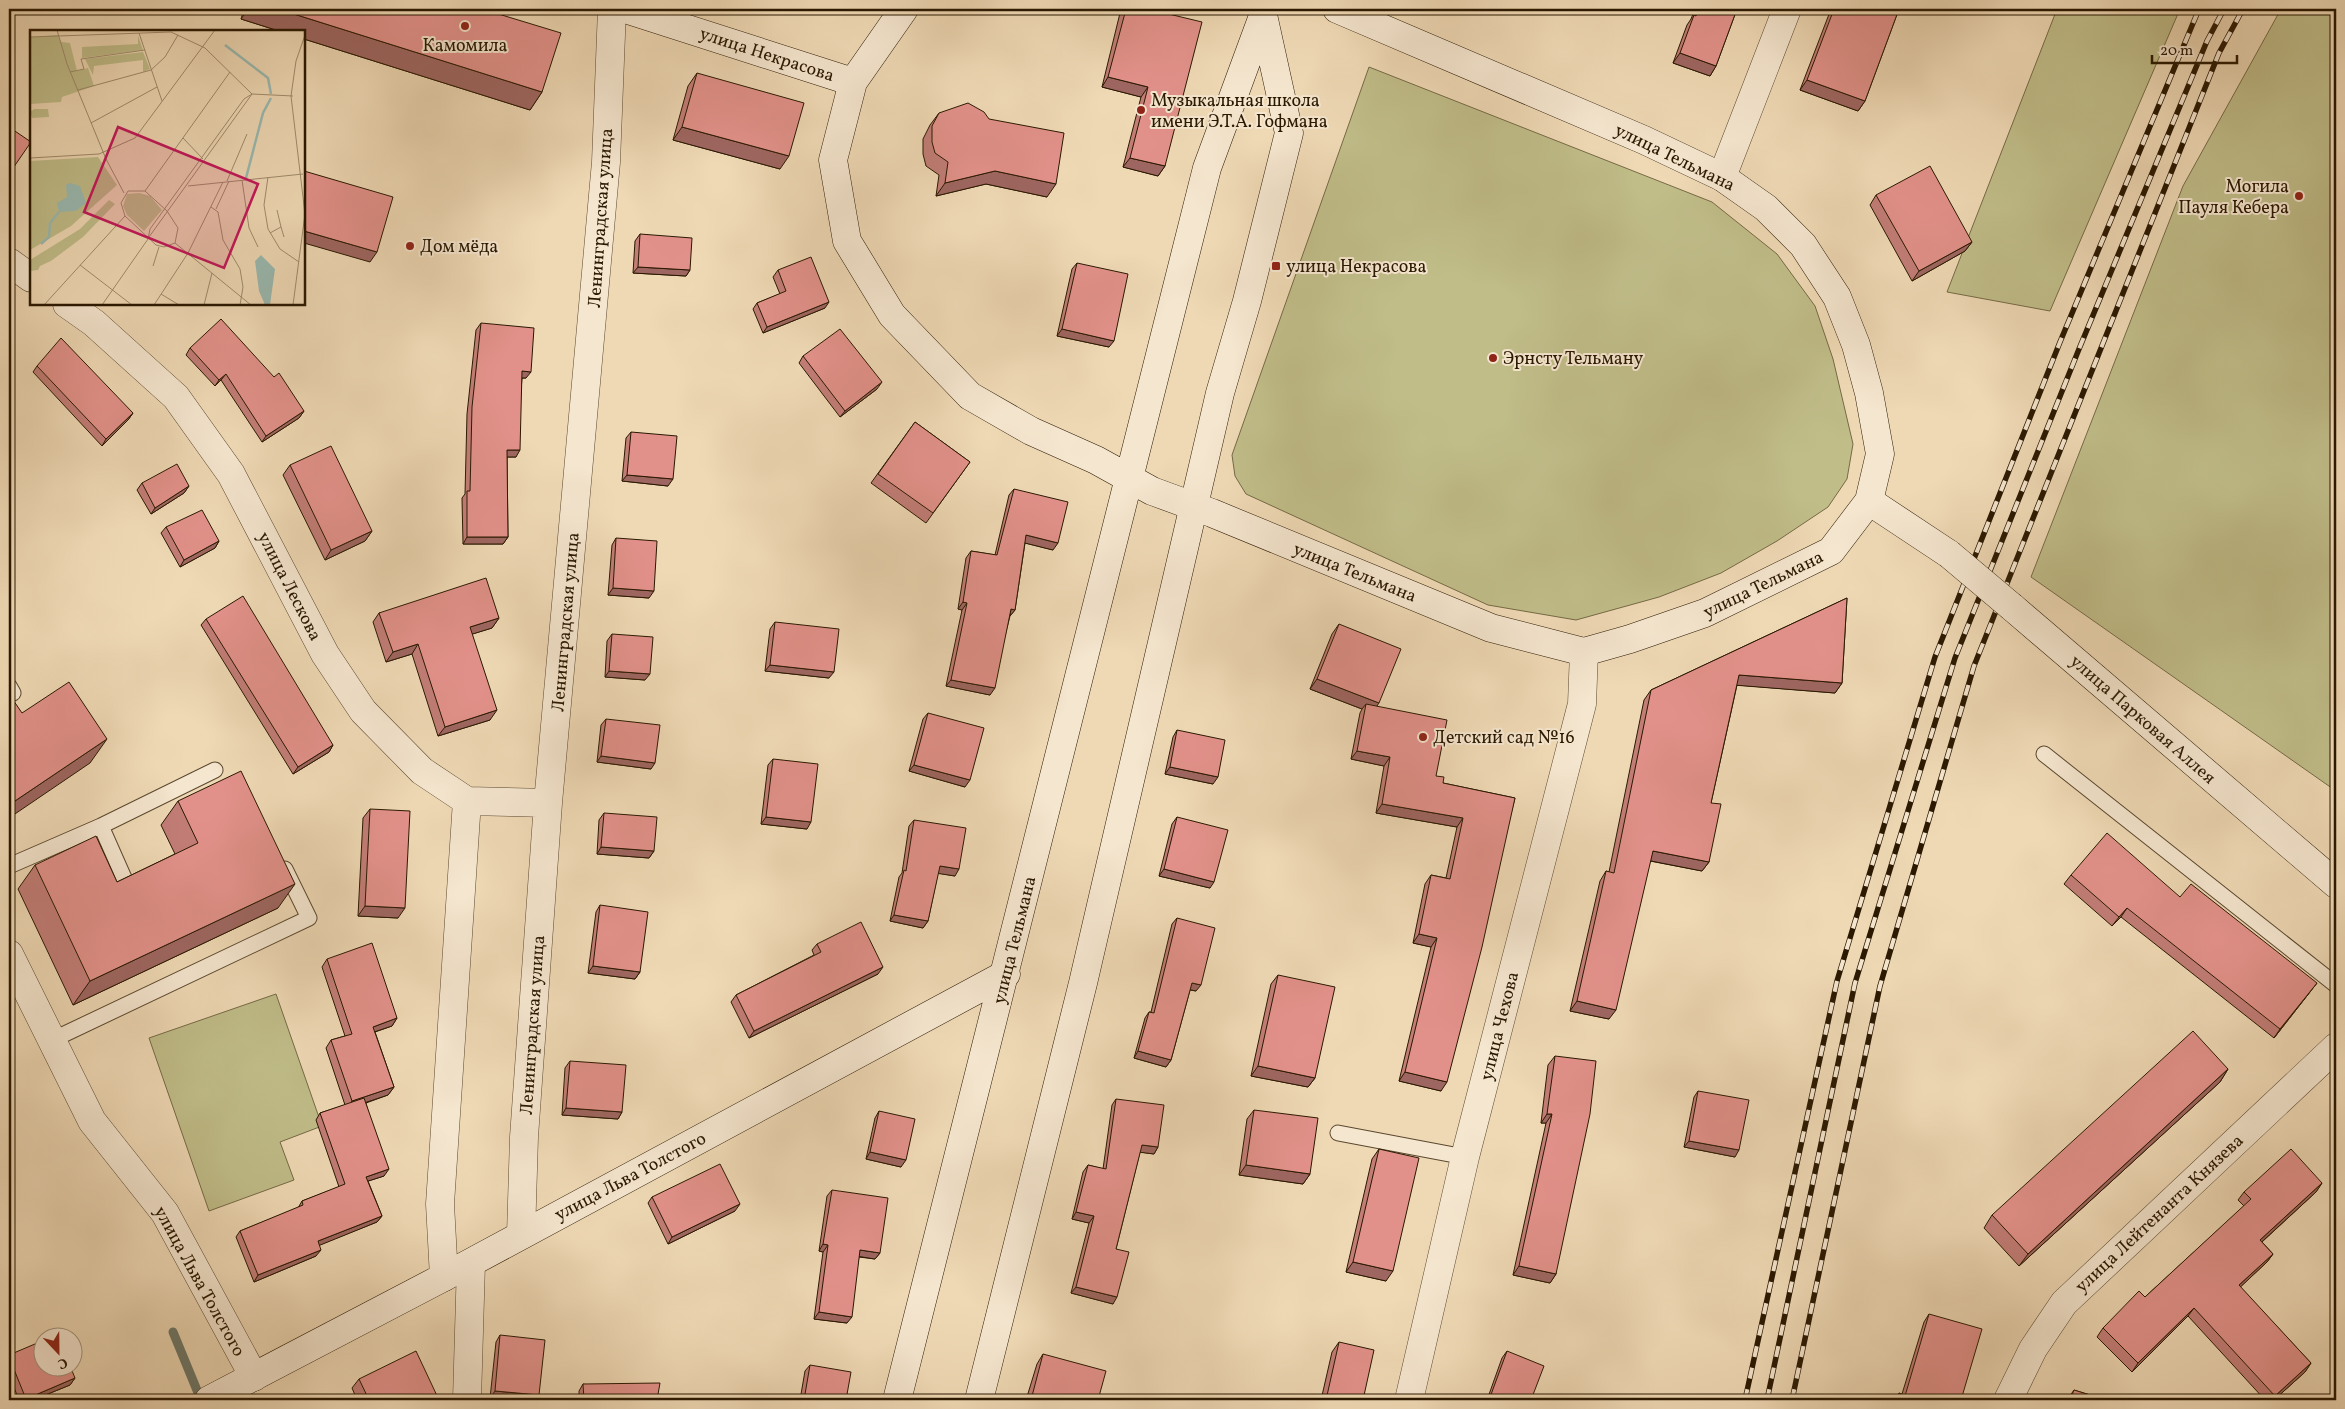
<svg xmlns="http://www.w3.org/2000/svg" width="2345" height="1409" font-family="Vollkorn,serif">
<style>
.green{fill:#c0bd89;stroke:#756a45}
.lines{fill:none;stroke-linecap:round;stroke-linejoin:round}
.stream{stroke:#6d796b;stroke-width:9}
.lane-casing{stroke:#5b482e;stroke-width:17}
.street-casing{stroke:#5b482e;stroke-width:29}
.secondary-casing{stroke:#2a1801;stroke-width:29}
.lane{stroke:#f5e6cf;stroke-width:15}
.street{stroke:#f5e6cf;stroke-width:28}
.secondary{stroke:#f5e6cf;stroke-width:28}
.rail-casing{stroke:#2a1801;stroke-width:5.5}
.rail{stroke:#f5e6cf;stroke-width:4;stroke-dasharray:11;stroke-linecap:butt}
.secondary-bridge-casing{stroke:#2a1801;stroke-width:29;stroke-linecap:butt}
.secondary-bridge{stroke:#f5e6cf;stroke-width:28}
.wall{fill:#c27d77;stroke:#2a1801}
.shaded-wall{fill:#9e6661;stroke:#2a1801}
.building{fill:#e2918a;stroke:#2a1801}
.poi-dot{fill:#8f2418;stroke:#f5e6cf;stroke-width:2}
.labels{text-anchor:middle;stroke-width:4;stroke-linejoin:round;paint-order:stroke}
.poi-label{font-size:18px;fill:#2a1801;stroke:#f5e6cf;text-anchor:start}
.street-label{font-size:18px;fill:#2a1801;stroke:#f5e6cf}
.inset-river{fill:none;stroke:#9abab1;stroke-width:2.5}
.inset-road{fill:none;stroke:#a08c6d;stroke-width:1}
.view{fill:#c2185b;fill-opacity:0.15;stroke:#c2185b;stroke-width:2.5}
.inset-edge{fill:none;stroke:#2a1801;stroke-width:2.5}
</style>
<rect width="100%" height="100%" fill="#efd9b5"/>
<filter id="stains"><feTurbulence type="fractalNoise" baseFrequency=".004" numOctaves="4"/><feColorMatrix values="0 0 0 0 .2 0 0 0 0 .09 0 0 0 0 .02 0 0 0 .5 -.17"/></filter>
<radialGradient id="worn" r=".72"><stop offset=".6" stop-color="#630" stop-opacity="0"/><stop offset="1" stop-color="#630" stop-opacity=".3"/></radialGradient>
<path class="green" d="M2057 9H2180L2050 311 1947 292Z
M2281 9H2336V791L2031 577 2183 186Z
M1369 67 1712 202 1777 254 1815 306 1833 359 1853 444 1847 479 1828 507 1777 541 1721 573 1659 597 1576 620 1488 605 1246 494 1235 476 1232 455Z
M276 994 322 1126 280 1142 294 1180 209 1211 149 1038Z"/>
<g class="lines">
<path class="stream" d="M173 1332 201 1400"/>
<g class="lane-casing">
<path id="lane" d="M9 686 13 693
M2044 754 2336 985
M101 826 215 770
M9 866 101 826 124 878
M52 1040 309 918 285 869
M1338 1133 1465 1157"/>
</g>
<g class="street-casing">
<path id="street" d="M1722 177 1787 9
M9 262 31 278
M67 304 94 323 176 397 231 474 325 654 363 711 422 771 467 801 548 803
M9 954 92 1121 165 1213 254 1377
M521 1235 524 1137 548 803 606 162 612 9
M444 1277 440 1204 467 801
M467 1400 471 1263
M1409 1400 1465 1157 1582 704 1584 652
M2008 1400 2033 1349 2064 1303 2336 1047"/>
</g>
<g class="secondary-casing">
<path id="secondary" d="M625 9 853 82
M904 9 853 82 833 160 847 241 892 315 970 396 1031 431 1096 460 1152 491 1212 513 1491 628 1584 652 1630 639 1705 613 1831 551 1869 501 1880 454 1869 393 1856 345 1837 297 1803 245 1766 208 1722 177 1644 140 1337 9
M1869 501 1949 554
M2012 607 2336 884
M209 1400 444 1277 1006 974
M897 1400 1207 168 1263 16
M979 1400 1083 983 1220 393 1247 301 1289 133 1263 15"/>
</g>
<use href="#lane" class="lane"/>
<use href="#street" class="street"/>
<use href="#secondary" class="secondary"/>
<g class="rail-casing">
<path id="rail" d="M1745 1400 1837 981 1935 657 2060 342 2199 9
M1767 1400 1855 983 1955 658 2079 349 2207 41 2224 9
M1792 1400 1880 986 1974 666 2219 53 2243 9"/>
</g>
<use href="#rail" class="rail"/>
<g class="secondary-bridge-casing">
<path id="secondary-bridge" d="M1949 554 2012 607"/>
</g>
<use href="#secondary-bridge" class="secondary-bridge"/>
</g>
<path class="wall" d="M244 9H482L542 92 530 110 304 39V31H279L241 19Z
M1123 9H1148L1165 166 1158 176 1123 167 1141 97 1102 87 1120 13Z
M1695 9H1737L1716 66 1710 76 1673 63 1687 25 1691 19Z
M1831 9H1899L1865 101 1858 111 1800 90Z
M697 73 780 169 673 140 688 86Z
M939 113 1047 197 986 184 936 196 939 175 926 166 923 154V139L930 125Z
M1876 195 1972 242 1965 251 1912 281 1870 205Z
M640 234 690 270 686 276 633 273 635 241Z
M1077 263 1109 347 1057 336 1072 269Z
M778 270 825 308 763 333 753 309 757 303 780 294 773 277Z
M481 323 526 378H522L516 457H507L508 537 503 544H463L462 498 465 494 467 414 476 330Z
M190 348 304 411 299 418 262 442 221 380 215 386 186 355Z
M803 356 877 389 840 417 799 363Z
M37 366 133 413 128 420 102 446 33 372Z
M915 422 970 462 926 523 871 483Z
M631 432 668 486 622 481 626 438Z
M290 465 372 531 365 541 325 560 283 475Z
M142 483 189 486 184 493 151 514 137 490Z
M1014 489 1053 550 1025 543 1015 610 1010 616 990 695 946 686 962 610 958 609 966 558 971 551 995 555 1009 495Z
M166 527 219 541 215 548 180 567 161 533Z
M616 538 649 598 608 595 612 545Z
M1847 598 1842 683 1835 693 1737 685 1711 803 1709 862 1702 871 1650 861 1609 1019 1570 1011 1600 881 1606 871 1609 872 1644 700 1651 690Z
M379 613 499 618 492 628 472 634 490 720 438 736 412 654 386 662 373 622Z
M206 619 333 745 329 752 293 774 201 625Z
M775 622 829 678 765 671 770 629Z
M1339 624 1377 706 1436 776 1443 783 1515 798 1441 1091 1399 1081 1431 947 1413 943 1425 884 1431 875 1446 878 1457 827 1376 813 1384 766 1351 759 1360 713 1362 709 1310 689 1332 634Z
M612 634 645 680 605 677 607 641Z
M928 713 965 787 909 771 923 719Z
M606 719 651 769 597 762 601 725Z
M1177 730 1213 784 1165 774 1173 737Z
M773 759 807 829 761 824 768 765Z
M178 801 278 908 73 1005 18 889 35 865 117 882 175 854 161 825Z
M370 809 398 918 358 916 363 818Z
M604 813 654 851 649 858 597 854 599 820Z
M1177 817 1210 888 1159 876 1172 824Z
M914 820 955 876 938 873 928 921 923 928 890 921 899 877 902 873 909 826Z
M2071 875 2180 897 2310 992 2274 1038 2121 917 2112 926 2064 884Z
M600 905 640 972 635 979 588 973 596 912Z
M1177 918 1196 991 1190 990 1171 1060 1166 1067 1134 1058 1145 1018 1149 1012H1151L1172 924Z
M817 944 878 974 749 1038 731 1002 736 995 814 955 812 950Z
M327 959 397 1018 392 1026 375 1032 394 1087 388 1095 366 1103 384 1176 368 1181 382 1216 377 1222 319 1245 316 1256 254 1282 236 1237 240 1231 298 1208 302 1201 339 1187 316 1120 320 1113 345 1105 326 1048 331 1040 345 1036 322 967Z
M1278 975 1315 1078 1308 1087 1251 1076 1271 984Z
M1555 1056 1556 1274 1550 1283 1513 1275 1546 1123H1541L1548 1065Z
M570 1061 622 1112 618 1119 562 1115 565 1068Z
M2228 1069 2220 1082 2019 1266 1984 1228 1992 1215Z
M1698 1091 1735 1157 1684 1147 1694 1097Z
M1116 1099 1158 1147 1154 1154 1140 1152 1116 1249 1113 1304 1071 1293 1089 1223 1072 1219 1083 1172 1088 1165 1103 1169 1112 1105Z
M1254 1110 1310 1174 1303 1184 1239 1175 1247 1119Z
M879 1111 901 1167 866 1159 875 1118Z
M1379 1149 1386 1281 1346 1272 1372 1159Z
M2322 1183 2316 1192 2262 1242 2273 1254 2267 1262 2240 1287 2311 1363 2305 1372 2274 1400H2265L2188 1316 2132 1372 2097 1337 2103 1328 2145 1297 2244 1206 2238 1200 2244 1192Z
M832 1190 880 1253 875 1259 859 1257 847 1323 814 1319 823 1252 819 1251 827 1196Z
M652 1197 735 1211 668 1244 648 1203Z
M1929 1314 1961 1400H1894L1899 1393 1902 1394 1924 1322Z
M500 1335 539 1395 536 1400H516L490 1398 496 1342Z
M1339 1342 1363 1400H1321L1332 1352Z
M1507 1351 1531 1400H1487L1502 1358Z
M1043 1354 1098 1400H1026L1037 1364Z
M9 1355 75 1378 70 1385 33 1400H19L9 1375Z
M810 1365 846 1400H800L805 1371Z
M359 1379 439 1400H357L352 1388Z
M583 1384 657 1400H579V1391Z
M2074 1390 2106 1400H2067Z"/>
<path class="shaded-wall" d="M248 9H278L542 92 530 110 304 39V31H279L241 19Z
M1680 53 1716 66 1710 76 1673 63Z
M1108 77 1148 87 1141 97 1102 87Z
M1807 80 1865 101 1858 111 1800 90Z
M682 127 789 156 780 169 673 140Z
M1130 158 1165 166 1158 176 1123 167Z
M995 171 1056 184 1047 197 986 184 936 196 945 183Z
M304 231 377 252 370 262 304 243Z
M1972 242 1965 251 1912 281 1919 271Z
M638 267 690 270 686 276 633 273Z
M829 302 825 308 763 333 767 327Z
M1062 329 1114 341 1109 347 1057 336Z
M522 371 531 372 526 378H517Z
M226 374 221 380 215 386 219 380Z
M882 382 877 389 840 417 845 411Z
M304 411 299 418 262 442 266 436Z
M133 413 128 420 102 446 106 439Z
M507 450H520L516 457H502Z
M627 475 673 479 668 486 622 481Z
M189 486 184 493 151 514 155 508Z
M372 531 365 541 325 560 331 550Z
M1026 535 1058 543 1053 550 1021 542Z
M467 537H508L503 544H463Z
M219 541 215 548 180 567 184 560Z
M613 588 654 591 649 598 608 595Z
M963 602 967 603 962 610 958 609Z
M1011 609 1015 610 1010 616Z
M499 618 492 628 463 637 470 627Z
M418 644 412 654 386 662 393 652Z
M770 665 834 672 829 678 765 671Z
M609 671 650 674 645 680 605 677Z
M1739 675 1842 683 1835 693 1733 685Z
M1317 679 1379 703 1372 713 1366 704 1362 709 1310 689Z
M951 680 995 688 990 695 946 686Z
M497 710 490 720 438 736 445 727Z
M107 739 90 763 9 818V805Z
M333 745 329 752 293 774 298 767Z
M1357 751 1390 757 1384 766 1351 759Z
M601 756 655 763 651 769 597 762Z
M914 765 970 780 965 787 909 771Z
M1170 767 1218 777 1213 784 1165 774Z
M1382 804 1463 818 1457 827 1376 813Z
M766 817 811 822 807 829 761 824Z
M601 847 654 851 649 858 597 854Z
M1653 851 1709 862 1702 871 1646 860Z
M940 866 959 869 955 876 935 873Z
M1164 869 1214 882 1210 888 1159 876Z
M295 884 278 908 73 1005 90 981Z
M365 906 405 908 398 918 358 916Z
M2127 908 2121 917 2112 926 2119 917Z
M894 915 928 921 923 928 890 921Z
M1419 934 1437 938 1431 947 1413 943Z
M593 966 640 972 635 979 588 973Z
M883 967 878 974 749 1038 754 1031Z
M1192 983 1201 985 1196 991 1187 989Z
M2317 983 2310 992 2274 1038 2280 1029Z
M1577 1001 1616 1010 1609 1019 1570 1011Z
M397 1018 392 1026 368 1034 373 1027Z
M1138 1051 1171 1060 1166 1067 1134 1058Z
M1258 1066 1315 1078 1308 1087 1251 1076Z
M2228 1069 2220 1082 2019 1266 2028 1254Z
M1405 1072 1447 1082 1441 1091 1399 1081Z
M394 1087 388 1095 346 1109 352 1101Z
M566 1108 622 1112 618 1119 562 1115Z
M1547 1114H1552L1546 1123H1541Z
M1689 1141 1739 1150 1735 1157 1684 1147Z
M1142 1145 1158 1147 1154 1154 1138 1152Z
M870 1152 906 1160 901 1167 866 1159Z
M1246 1165 1310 1174 1303 1184 1239 1175Z
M389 1169 384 1176 362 1183 366 1177Z
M2322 1183 2316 1192 2254 1249 2260 1240Z
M740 1204 735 1211 668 1244 672 1237Z
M1076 1212 1094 1216 1089 1223 1072 1219Z
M382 1216 377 1222 313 1248 318 1241Z
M823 1244 828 1245 823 1252 819 1251Z
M321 1250 316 1256 254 1282 258 1275Z
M860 1250 880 1253 875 1259 856 1256Z
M2273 1254 2267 1262 2233 1294 2239 1285Z
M1353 1262 1393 1271 1386 1281 1346 1272Z
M1519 1266 1556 1274 1550 1283 1513 1275Z
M1076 1287 1117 1297 1113 1304 1071 1293Z
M2194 1308 2188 1316 2132 1372 2138 1363Z
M819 1312 852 1317 847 1323 814 1319Z
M2311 1363 2305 1372 2274 1400H2272L2275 1396Z
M75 1378 70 1385 33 1400H25L26 1399Z
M495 1391 539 1395 536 1400H516L490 1398Z"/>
<path class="building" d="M278 9H482L561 33 542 92Z
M1126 9H1148L1202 22 1165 166 1130 158 1148 87 1108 77Z
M1698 9H1737L1716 66 1680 53 1694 15 1696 16Z
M1834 9H1899L1865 101 1807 80Z
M697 73 804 103 789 156 682 127Z
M968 103 984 112 989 119 1064 133 1056 184 995 171 945 183 948 162 935 153 932 142V126L939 113Z
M9 127 31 142 9 174Z
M1930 166 1972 242 1919 271 1876 195Z
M304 171 393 197 377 252 304 231Z
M640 234 692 238 690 270 638 267Z
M811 257 829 302 767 327 757 303 786 291 778 270Z
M1077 263 1128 274 1114 341 1062 329Z
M221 319 274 377 279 373 304 411 266 436 226 374 219 380 190 348Z
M481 323 534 328 531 372 522 371 520 450H507L508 537H467V491H470L472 407Z
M840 329 882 382 845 411 803 356Z
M61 338 133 413 106 439 37 366Z
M915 422 970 462 933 513 878 474Z
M631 432 677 436 673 479 627 475Z
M331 446 372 531 331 550 290 465Z
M177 464 189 486 155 508 142 483Z
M1014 489 1068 502 1058 543 1026 535 1015 610 1011 609 995 688 951 680 967 603 963 602 971 551 997 555Z
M202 510 219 541 184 560 166 527Z
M616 538 657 541 654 591 613 588Z
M486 578 499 618 470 627 497 710 445 727 418 644 393 652 379 613Z
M243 596 333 745 298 767 206 619Z
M1847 598 1842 683 1739 675 1711 803 1721 804 1709 862 1653 851 1616 1010 1577 1001 1606 871 1614 873 1651 690Z
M775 622 839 629 834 672 770 665Z
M1339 624 1401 649 1379 703 1317 679Z
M612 634 653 637 650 674 609 671Z
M69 682 107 739 9 805V694L22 713Z
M1366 704 1447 720 1436 776 1444 777 1443 783 1515 798 1482 947 1447 1082 1405 1072 1437 938 1419 934 1431 875 1450 879 1463 818 1382 804 1390 757 1357 751Z
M928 713 984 728 970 780 914 765Z
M606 719 660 725 655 763 601 756Z
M1177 730 1225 740 1218 777 1170 767Z
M773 759 818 764 811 822 766 817Z
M241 771 295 884 90 981 35 865 96 836 117 882 198 843 178 801Z
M370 809 410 811 405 908 365 906Z
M604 813 657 817 654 851 601 847Z
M1177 817 1228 830 1214 882 1164 869Z
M914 820 966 828 959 869 940 866 928 921 894 915 904 870 906 871Z
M2107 833 2180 897 2191 884 2317 983 2280 1029 2127 908 2119 917 2071 875Z
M600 905 648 912 640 972 593 966Z
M1177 918 1215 928 1201 985 1192 983 1171 1060 1138 1051 1149 1012 1154 1013Z
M861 922 883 967 754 1031 736 995 821 952 817 944Z
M372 943 397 1018 373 1027 394 1087 352 1101 331 1040 352 1034 327 959Z
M1278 975 1335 987 1315 1078 1258 1066Z
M2193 1031 2228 1069 2028 1254 1992 1215Z
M1555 1056 1596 1061 1590 1114 1556 1274 1519 1266 1552 1114H1547Z
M570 1061 626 1065 622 1112 566 1108Z
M1698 1091 1749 1100 1739 1150 1689 1141Z
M364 1098 389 1169 366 1177 382 1216 318 1241 321 1250 258 1275 240 1231 303 1205 302 1201 345 1184 320 1113Z
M1116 1099 1164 1105 1158 1147 1142 1145 1116 1249 1129 1252 1117 1297 1076 1287 1094 1216 1076 1212 1088 1165 1106 1169Z
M1254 1110 1318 1118 1310 1174 1246 1165Z
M879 1111 915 1119 906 1160 870 1152Z
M1379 1149 1419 1158 1393 1271 1353 1262Z
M2291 1149 2322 1183 2260 1240 2273 1254 2239 1285 2311 1363 2275 1396 2194 1308 2138 1363 2103 1328 2139 1291 2145 1297 2251 1199 2244 1192Z
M720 1164 740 1204 672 1237 652 1197Z
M832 1190 888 1198 880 1253 860 1250 852 1317 819 1312 828 1245 823 1244Z
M1929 1314 1982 1329 1961 1400H1895L1899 1393 1905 1396Z
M500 1335 545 1340 539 1395 495 1391Z
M42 1341V1366H70L75 1378 26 1399 9 1357V1355Z
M1339 1342 1374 1350 1363 1400H1326Z
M416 1351 439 1400H369L359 1379Z
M1507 1351 1544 1366 1531 1400H1489Z
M1043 1354 1106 1371 1098 1400H1031Z
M810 1365 851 1372 846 1400H804Z
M660 1383 657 1400H584L583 1384Z
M2074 1390 2106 1400H2070Z"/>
<g class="poi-dot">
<circle cx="465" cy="26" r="5"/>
<circle cx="1141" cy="110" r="5"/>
<circle cx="2299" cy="196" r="5"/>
<circle cx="410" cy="246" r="5"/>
<rect x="1271" y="261" width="10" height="10" rx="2.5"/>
<circle cx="1493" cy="358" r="5"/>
<circle cx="1423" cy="737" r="5"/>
</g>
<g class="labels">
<g class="poi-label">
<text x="465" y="51" text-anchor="middle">Камомила</text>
<text x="1151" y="106">Музыкальная школа<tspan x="1151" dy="21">имени Э.Т.А. Гофмана</tspan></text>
<text x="2289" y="192" text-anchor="end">Могила<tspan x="2289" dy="21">Пауля Кебера</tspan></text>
<text x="420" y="252">Дом мёда</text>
<text x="1286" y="272">улица Некрасова</text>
<text x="1503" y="364">Эрнсту Тельману</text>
<text x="1433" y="743">Детский сад №16</text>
</g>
<g class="street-label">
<text transform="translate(767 54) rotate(18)" y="6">улица Некрасова</text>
<text transform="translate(1675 157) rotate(26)" y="6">улица Тельмана</text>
<text transform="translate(600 218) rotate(-86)" y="6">Ленинградская улица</text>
<text transform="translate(1355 572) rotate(22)" y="6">улица Тельмана</text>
<text transform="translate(1763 584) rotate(-26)" y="6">улица Тельмана</text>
<text transform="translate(290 586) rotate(63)" y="6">улица Лескова</text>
<text transform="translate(565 622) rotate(-85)" y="6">Ленинградская улица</text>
<text transform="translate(2143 719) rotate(41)" y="6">улица Парковая Аллея</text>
<text transform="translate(1014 940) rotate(-76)" y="6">улица Тельмана</text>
<text transform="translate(532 1025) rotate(-86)" y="6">Ленинградская улица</text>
<text transform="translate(1499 1026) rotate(-76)" y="6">улица Чехова</text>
<text transform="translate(630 1176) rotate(-28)" y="6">улица Льва Толстого</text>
<text transform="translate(2159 1213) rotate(-43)" y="6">улица Лейтенанта Князева</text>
<text transform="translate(200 1281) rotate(61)" y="6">улица Льва Толстого</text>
</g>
</g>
<g transform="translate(30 30)">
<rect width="275" height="275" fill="#efd9b5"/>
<path d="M28 5 31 12 40 13 47 41 58 38 64 56 32 67 31 72 0 74V7ZM108 6 113 20 52 28V17L108 14ZM113 22 120 39 113 42V30L64 36 63 45 55 29ZM4 79H18L19 87 2 88 0 82ZM68 127 87 155 41 196 0 220V131ZM109 163 120 166 132 180 114 201 97 185 93 176 97 164ZM79 170 85 174 53 207 21 231 10 236 8 240 0 241V230L50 199Z" fill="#c0bd89"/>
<path d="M40 153 50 156 56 173 46 181 29 182 27 173 37 167 36 155ZM231 225 245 239 240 275H235L229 261 225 231Z" fill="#9abab1"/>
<path class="inset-river" d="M195 15 238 48 241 64M216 148 233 83 241 68M11 214 19 207 20 193 29 182"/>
<path class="inset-road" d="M27 0 37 34 76 129 94 163M109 3 132 71M0 7 141 2 175 18 222 64 263 66M40 42 54 39 51 29 115 20M48 60 121 40 135 27 148 5M61 93 127 57M153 108 173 129M0 128 69 124 105 108 185 0M238 147 234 175 238 199 250 219 269 232M212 150 219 198 228 217M197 151 217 104M158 156 273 144M98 161H115L137 181 148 198 145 213 134 217 126 215 95 186 91 173ZM115 161 200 42M181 177 188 182 193 210 210 239 213 257 210 275M186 179 199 151M247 180 251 197M240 203 251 197 254 207M119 207 222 64M145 213 221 275M50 235 102 275M123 236 129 217M131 264 149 275M14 275 95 186M72 275 118 209 120 199 214 69 222 64M124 275 158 223 193 152M174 275 182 243M263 275 275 184 261 66 266 31 275 5"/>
<path class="view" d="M88 97 228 154 194 238 54 182Z"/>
<rect width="275" height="275" class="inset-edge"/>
</g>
<rect width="2345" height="1409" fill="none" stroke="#efd9b5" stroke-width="30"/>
<rect x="10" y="10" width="2325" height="1389" fill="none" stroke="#2a1801" stroke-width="2.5"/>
<rect x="15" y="15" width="2315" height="1379" fill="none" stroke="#2a1801"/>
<g transform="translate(58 1352) rotate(158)"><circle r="24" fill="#f5e6cf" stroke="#a4947d"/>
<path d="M0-4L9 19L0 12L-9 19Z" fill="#8f2418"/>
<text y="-8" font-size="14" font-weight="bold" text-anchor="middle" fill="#2a1801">С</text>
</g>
<path d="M2152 55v8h85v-8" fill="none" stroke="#2a1801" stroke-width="2.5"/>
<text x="2160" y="55" font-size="15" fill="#2a1801" stroke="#f5e6cf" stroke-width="4" paint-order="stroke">20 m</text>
<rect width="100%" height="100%" filter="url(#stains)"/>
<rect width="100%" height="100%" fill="url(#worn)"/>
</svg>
